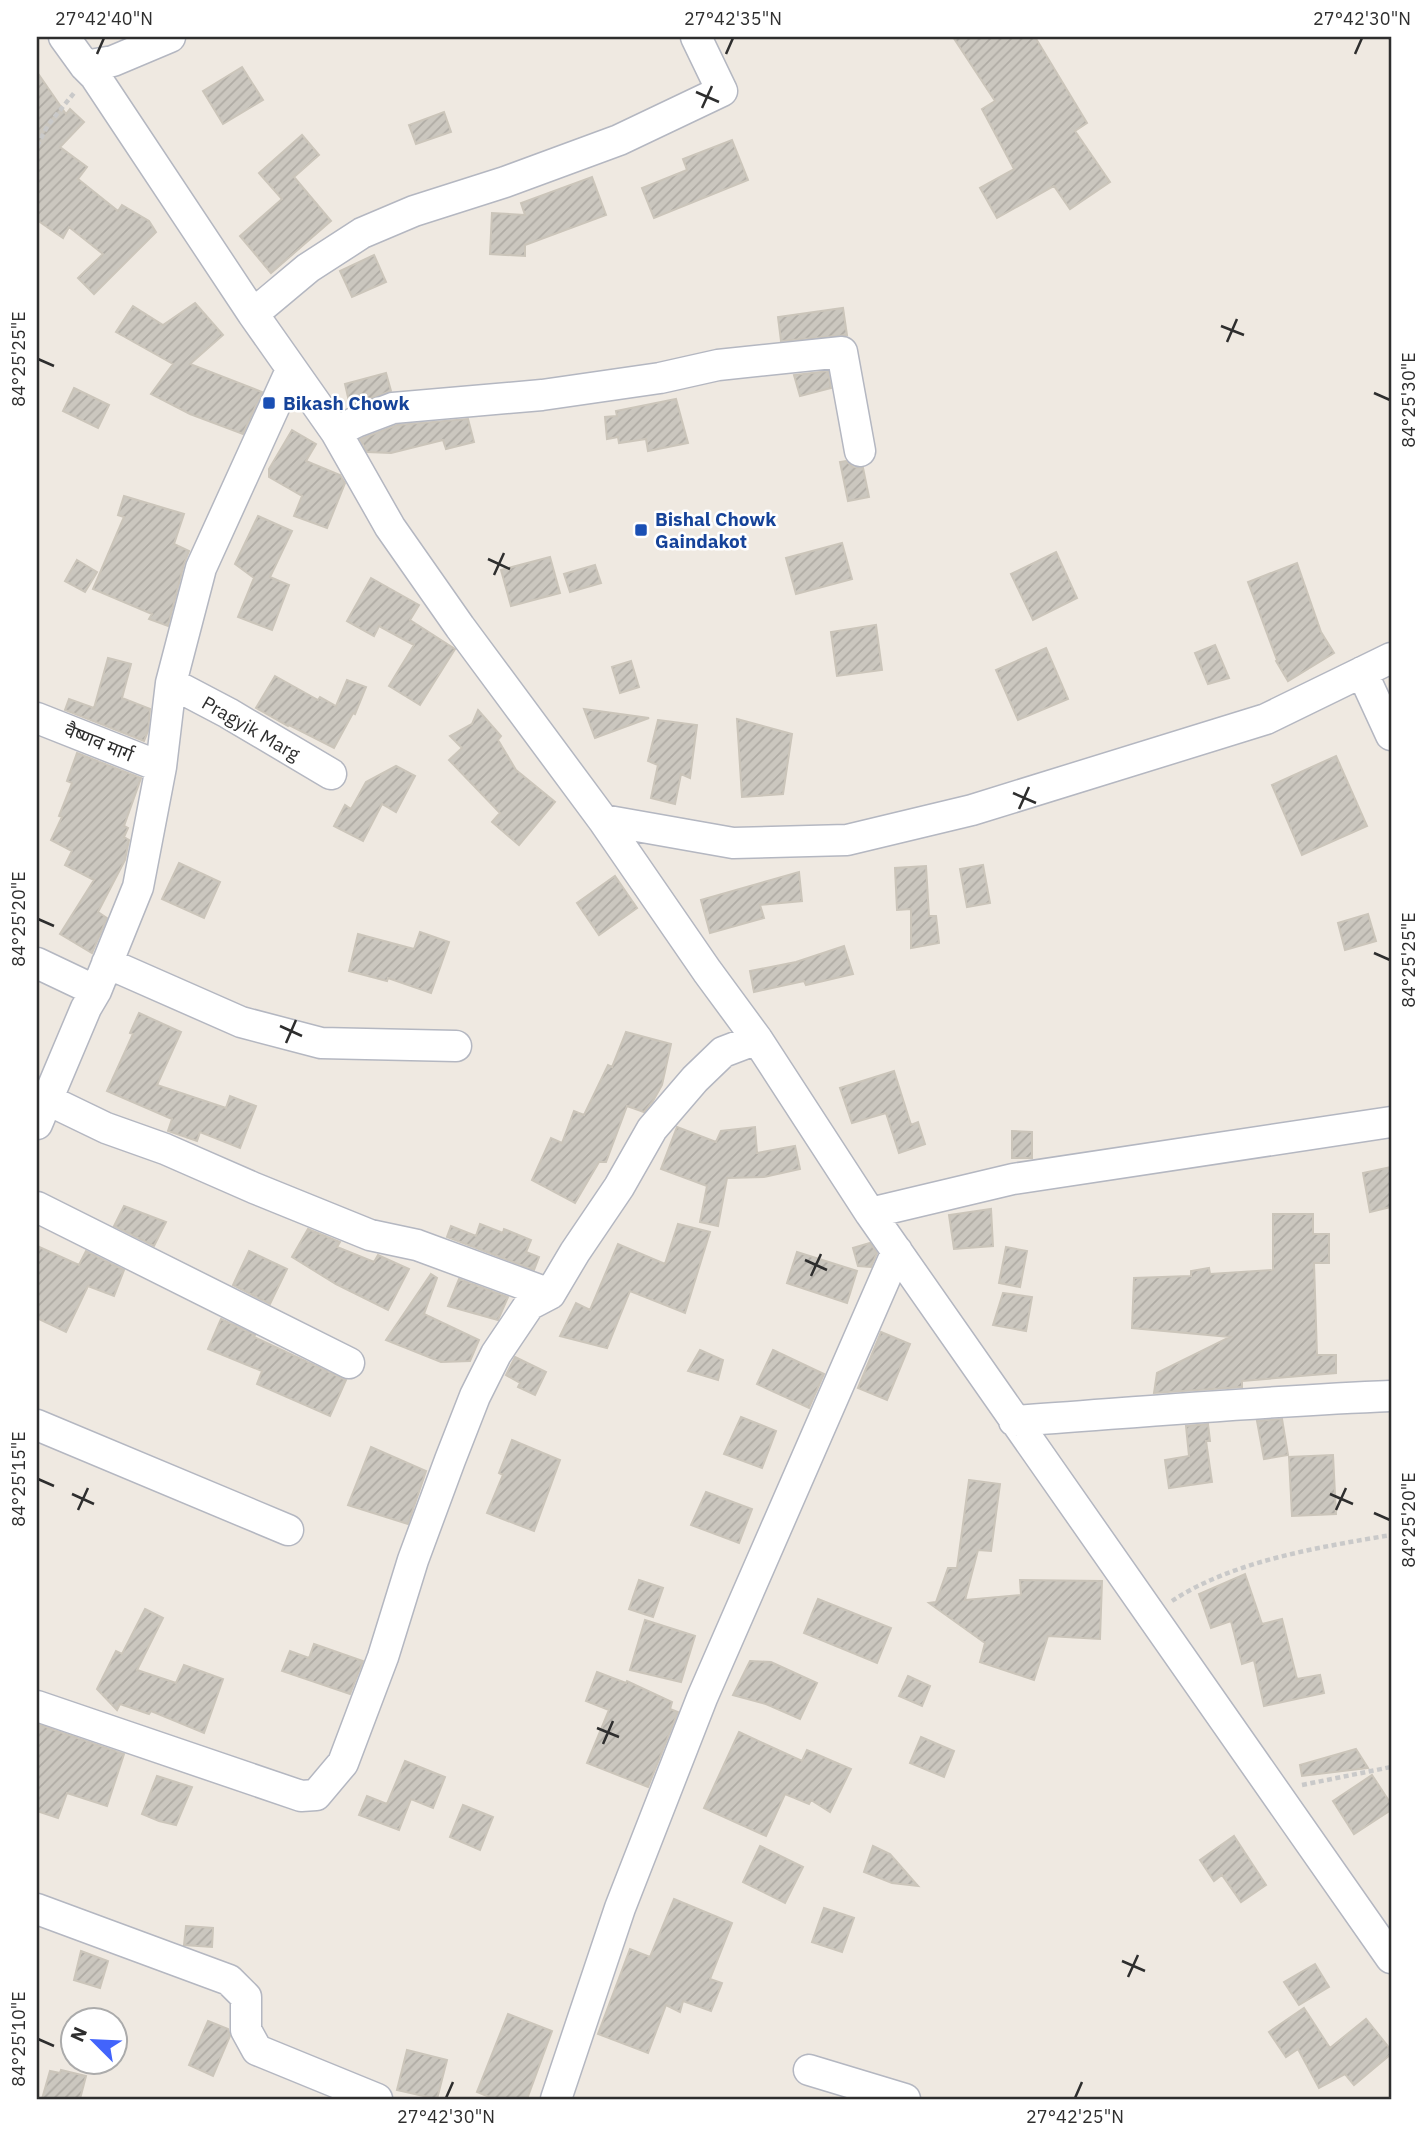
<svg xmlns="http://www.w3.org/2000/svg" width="1428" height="2136" font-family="'IBM Plex Sans','Noto Sans Devanagari',sans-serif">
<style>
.building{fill:url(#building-hatch);stroke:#cbc5ba;stroke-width:2}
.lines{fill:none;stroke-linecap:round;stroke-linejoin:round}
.minor-casing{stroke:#b4b7c1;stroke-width:33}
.path{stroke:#c9c9c9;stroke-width:4.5;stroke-dasharray:5 3.5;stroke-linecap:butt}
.minor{stroke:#fff;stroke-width:30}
.ticks{fill:none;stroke:#2e2e2e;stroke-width:2.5}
.transit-dot{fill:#1a4fb4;stroke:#fff;stroke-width:2.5}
.labels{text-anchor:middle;stroke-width:5;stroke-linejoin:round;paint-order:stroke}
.transit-label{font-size:19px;font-weight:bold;fill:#164399;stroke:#fff;text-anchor:start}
.street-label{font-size:19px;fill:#2e2e2e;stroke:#fff}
.neatline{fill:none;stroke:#2e2e2e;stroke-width:2.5}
.ticks-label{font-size:18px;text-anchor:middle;fill:#2e2e2e}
</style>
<defs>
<pattern id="building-hatch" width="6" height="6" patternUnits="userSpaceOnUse" patternTransform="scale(1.75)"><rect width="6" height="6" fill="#cbc7bf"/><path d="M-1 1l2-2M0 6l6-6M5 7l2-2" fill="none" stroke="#afaba4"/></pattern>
</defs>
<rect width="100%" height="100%" fill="#efe9e1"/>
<path class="building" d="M953 37H1035L1087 123 1075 131 1110 182 1070 209 1054 186 997 218 980 188 1014 169 982 109 995 101Z
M242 67 263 100 223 124 203 91Z
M37 72 66 114 70 109 84 122 60 147 87 167 78 179 118 211 122 205 149 221 156 232 94 294 78 278 103 254 69 227 63 238 37 220Z
M444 112 451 132 416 144 409 125Z
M302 135 319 155 294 177 331 221 271 273 240 236 282 199 259 173Z
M732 140 748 180 654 218 642 188 687 170 683 159Z
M592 177 606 215 525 245V256L490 254 492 213 525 215 521 203Z
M374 255 386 282 352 297 340 271Z
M195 303 223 335 190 364 262 392 243 434 190 414 151 394 173 364 116 332 133 306 163 325Z
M843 308 847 335 781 341 778 317Z
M828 371 831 388 800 396 794 375Z
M386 373 391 391 350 406 345 384Z
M74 388 109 405 98 428 63 411Z
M676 399 688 443 648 451 646 439 619 443 618 437 607 439 605 417 617 416 616 411Z
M468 419 474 442 446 449 443 440 391 453 367 452 360 439 397 425Z
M292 430 316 444 306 461 340 475 345 483 327 528 294 516 302 496 269 477V469Z
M846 461 853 467 863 468 869 497 848 501 840 462Z
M124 496 184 514 174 544 189 551 184 564 168 626 149 619 152 614 93 589 124 517 118 515Z
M258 516 292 531 270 577 289 585 272 630 238 617 254 578 235 564Z
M842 543 852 579 796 594 786 558Z
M1056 552 1077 598 1033 620 1011 574Z
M550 557 560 593 511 606 501 570Z
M77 560 97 572 85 592 65 581Z
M1297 563 1321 632 1334 653 1288 681 1276 661 1277 660 1248 582Z
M595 565 601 583 570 592 564 574Z
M371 578 419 605 410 620 455 649 420 705 389 686 414 645 379 626 374 636 347 621Z
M876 625 882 670 837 676 831 632Z
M1215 645 1229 678 1208 684 1195 653Z
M1046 648 1068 699 1018 720 996 670Z
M108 658 131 664 122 698 150 709 148 731 144 741 65 710 69 699 94 708Z
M631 661 639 687 620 693 612 667Z
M275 676 318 700 320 697 336 706 347 680 366 687 355 714 353 713 334 748 289 725 288 726 256 708Z
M584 709 649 718 595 738Z
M478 710 501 736 498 740 516 770 555 802 519 845 492 822 500 813 449 760 462 748 450 736 472 724Z
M737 719 792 734 783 794 742 797Z
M658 720 697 725 690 778 681 774 675 804 651 798 658 765 648 761Z
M77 753 141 778 124 826 128 828 124 837 129 840 125 860 98 912 107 918 92 953 60 934 94 880 65 865 72 851 51 840 62 817 59 816 72 783 67 781Z
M1336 756 1367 826 1302 855 1272 785Z
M396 766 415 776 396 812 382 804 363 841 334 826 345 805 351 809 366 782Z
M179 863 220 882 204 918 162 899Z
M983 865 990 903 967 907 960 869Z
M926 866 929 916H936L939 943 911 948V909L897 910 895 868Z
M799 872 802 901 760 905 764 918 710 933 701 900Z
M615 876 637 908 599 935 577 903Z
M1368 914 1376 941 1345 950 1338 923Z
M420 932 449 942 431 993 388 978 387 981 349 971 358 934 414 949Z
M844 946 853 974 806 985 804 981 754 992 750 971 796 962Z
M139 1013 181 1032 157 1085 226 1108 230 1096 256 1106 240 1148 200 1132 197 1141 168 1131 172 1119 107 1091 133 1034 130 1033Z
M626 1032 671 1044 662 1085 653 1101 644 1112 627 1106 606 1162H599L575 1203 532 1180 551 1138 562 1143 574 1111 584 1115 608 1065 612 1067Z
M894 1071 911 1125 918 1122 925 1144 899 1153 886 1113 852 1123 840 1088Z
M677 1127 716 1142 721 1131 755 1127 757 1153 795 1146 800 1169 764 1177 727 1178 718 1226 700 1222 707 1186 661 1169Z
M1012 1131 1032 1132V1158H1012Z
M1391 1167V1207L1370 1212 1363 1173Z
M124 1206 166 1222 154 1246 114 1226Z
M991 1209 993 1246 954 1249 949 1215Z
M1273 1214H1313V1234H1329V1263H1314L1317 1355H1336V1373L1242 1381V1387L1154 1393 1157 1373 1230 1337 1132 1328 1134 1278 1191 1276V1271L1209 1268 1210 1274 1273 1270Z
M480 1224 503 1233 504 1229 531 1240 526 1252 539 1257 534 1270 447 1237 451 1226 476 1236Z
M678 1224 710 1232 685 1313 630 1291 607 1348 560 1336 576 1303 590 1310 618 1244 665 1264Z
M308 1229 340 1242 337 1247 374 1262 378 1255 409 1269 388 1310 336 1284 292 1257Z
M870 1243 877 1253 871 1267 858 1266 853 1248Z
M37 1246 79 1265 86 1251 124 1270 114 1296 88 1286 66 1332 37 1318Z
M1006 1247 1027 1251 1020 1287 999 1283Z
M249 1251 287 1269 270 1304 233 1285Z
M797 1252 857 1271 847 1303 787 1283Z
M431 1274 437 1278 424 1314 479 1340 470 1361 441 1362 386 1340Z
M459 1279 508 1297 498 1320 448 1306Z
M1003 1293 1032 1297 1026 1331 993 1325Z
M221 1319 255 1335 254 1337 346 1380 330 1416 257 1384 262 1371 208 1349Z
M881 1332 910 1344 887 1400 858 1388Z
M700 1350 723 1360 718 1380 688 1371Z
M773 1350 824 1374 809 1408 757 1384Z
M515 1357 546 1372 535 1395 518 1387 520 1383 506 1375Z
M741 1417 776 1431 762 1468 724 1454Z
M1282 1419 1288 1455 1264 1459 1257 1421Z
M1208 1424 1210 1441H1206L1212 1482 1169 1488 1165 1460 1189 1456 1186 1426Z
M512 1440 560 1460 534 1531 487 1513 503 1475 499 1473Z
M371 1447 426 1471 408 1524 348 1505Z
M1333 1455 1336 1514 1292 1516 1289 1457Z
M969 1480 1000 1484 991 1551 978 1550 965 1600 1021 1595 1020 1580 1102 1581 1100 1639 1048 1636 1034 1680 980 1662 985 1643 929 1603 936 1602 948 1568H957Z
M706 1492 752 1509 739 1543 691 1525Z
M1245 1574 1262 1624 1282 1619 1297 1679 1320 1675 1324 1693 1264 1706 1254 1660 1242 1664 1231 1621 1211 1628 1199 1594Z
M639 1580 663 1588 653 1617 629 1609Z
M818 1599 891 1628 877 1663 804 1633Z
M145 1609 163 1618 137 1670 176 1683 184 1665 223 1679 204 1733 151 1711 149 1714 120 1704 117 1710 97 1689 116 1651 122 1654Z
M645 1620 695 1636 681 1682 630 1670Z
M314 1644 363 1661 350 1694 282 1671 290 1651 309 1658Z
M750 1661 771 1662 817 1683 800 1719 766 1704 733 1695Z
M597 1672 626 1683 627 1681 672 1702 670 1709 678 1712 648 1787 587 1763 609 1710 586 1701Z
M908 1676 930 1686 922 1706 899 1696Z
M37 1724 124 1754 107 1806 67 1793 58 1818 37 1811Z
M739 1732 802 1761 807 1750 851 1769 830 1812 811 1800 809 1804 785 1794 766 1836 704 1808Z
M921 1737 954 1751 944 1777 910 1763Z
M1356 1749 1368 1768 1302 1776 1300 1765Z
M405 1761 445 1777 433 1808 411 1799 399 1830 359 1815 367 1796 387 1804Z
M1372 1775 1391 1804V1810L1354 1834 1333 1801Z
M157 1776 192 1787 176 1825 159 1821 142 1814Z
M463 1805 493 1817 480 1850 450 1837Z
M1234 1836 1266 1885 1241 1902 1222 1875 1214 1881 1200 1860Z
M760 1846 803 1867 785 1903 743 1882Z
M873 1846 890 1854 918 1886 892 1883 864 1872Z
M674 1899 732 1923 710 1979 722 1983 711 2011 683 2001 680 2012 666 2005 648 2053 598 2034 630 1949 650 1957Z
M824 1908 854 1918 842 1952 812 1942Z
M186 1926 213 1928 212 1947 184 1945Z
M81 1951 108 1961 100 1988 74 1980Z
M1315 1964 1329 1987 1299 2005 1284 1982Z
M1304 2008 1330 2048 1366 2019 1391 2050V2054L1354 2085 1345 2074 1319 2088 1298 2049 1286 2057 1269 2032Z
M508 2014 552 2031 527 2099H494L477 2092Z
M208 2021 228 2029 230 2036 213 2076 189 2065Z
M407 2050 447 2060 437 2099 397 2090Z
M61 2070 86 2076 80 2099H42L50 2071 60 2073Z"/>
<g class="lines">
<g class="minor-casing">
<path id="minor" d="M64 37 85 66 95 76 253 314 336 432 390 527 460 627 603 820 707 971 757 1039 870 1213 1391 1958
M85 66 113 61 170 37
M253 314 308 268 362 233 414 211 505 182 619 140 722 91 696 37
M336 432 356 422 393 408 542 395 660 378 718 365 842 352 860 451
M1362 672 1391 735
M171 683 228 713 331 774
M37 718 161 767
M603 820 733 843 847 840 972 810 1266 719 1391 658
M37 963 96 991
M107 963 241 1022 321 1043 456 1046
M48 1100 106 1128 165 1149 254 1188 370 1235 417 1245 550 1294
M37 1124 86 1008 96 991 138 887 161 767 171 683 201 568 291 370
M37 1207 349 1363
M870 1213 1013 1179 1391 1122
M1014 1421C1140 1412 1265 1401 1391 1396
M37 1425 288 1530
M37 1706 301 1796 316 1795 343 1763 383 1657 413 1560 450 1460 475 1396 496 1354 529 1305 550 1294 575 1252 619 1187 652 1129 695 1079 723 1052 757 1039
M37 1909 229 1980 246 1997V2030L257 2050 377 2099
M809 2070 905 2099
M556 2099 620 1908 702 1698 897 1251"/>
</g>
<path class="path" d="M1389 37 1391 39
M37 146 48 125 74 93
M1172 1601C1232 1561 1320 1547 1391 1535
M1302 1785 1391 1767"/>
<use href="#minor" class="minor"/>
</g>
<path class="ticks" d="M97 54 104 38M726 54 733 38M1355 54 1362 38M696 92 719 102M702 108 712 86M1221 326 1244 335M1227 342 1237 319M38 359 54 366M1374 393 1390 400M488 559 510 569M494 575 504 553M1013 793 1036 803M1019 809 1029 787M38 919 54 926M1374 953 1390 960M280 1026 302 1036M286 1043 296 1020M805 1260 827 1270M811 1276 821 1254M38 1479 54 1486M72 1494 94 1504M1330 1494 1353 1504M78 1510 88 1488M1336 1510 1346 1488M1374 1513 1390 1520M597 1728 619 1737M603 1744 613 1721M1122 1961 1145 1971M1128 1977 1138 1955M38 2039 54 2046M446 2098 453 2082M1075 2098 1082 2082"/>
<g class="transit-dot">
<rect x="262" y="396" width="14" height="14" rx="3.5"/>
<rect x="634" y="523" width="14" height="14" rx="3.5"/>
</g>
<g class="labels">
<g class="transit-label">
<text x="283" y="410">Bikash Chowk</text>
<text x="655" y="526">Bishal Chowk<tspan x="655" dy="22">Gaindakot</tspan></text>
</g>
<g class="street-label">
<text transform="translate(251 728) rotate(30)" y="7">Pragyik Marg</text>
<text transform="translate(99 742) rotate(22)" y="7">वैष्णव मार्ग</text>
</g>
</g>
<rect width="1428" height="2136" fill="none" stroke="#ffffff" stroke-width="77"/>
<g transform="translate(94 2041) rotate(294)"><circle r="33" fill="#ffffff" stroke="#ababab" stroke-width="2"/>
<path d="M0-5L12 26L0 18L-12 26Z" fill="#4264fb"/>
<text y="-10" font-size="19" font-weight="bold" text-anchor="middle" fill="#2e2e2e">N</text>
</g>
<rect x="38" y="38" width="1352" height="2060" class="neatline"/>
<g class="ticks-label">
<text x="104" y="25">27°42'40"N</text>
<text x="733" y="25">27°42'35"N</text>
<text x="1362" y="25">27°42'30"N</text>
<text transform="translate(19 359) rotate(-90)" y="6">84°25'25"E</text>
<text transform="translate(1409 400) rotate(-90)" y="6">84°25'30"E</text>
<text transform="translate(19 919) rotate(-90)" y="6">84°25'20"E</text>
<text transform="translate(1409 960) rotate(-90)" y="6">84°25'25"E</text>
<text transform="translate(19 1479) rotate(-90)" y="6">84°25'15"E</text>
<text transform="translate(1409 1520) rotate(-90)" y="6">84°25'20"E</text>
<text transform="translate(19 2039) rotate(-90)" y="6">84°25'10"E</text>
<text x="446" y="2123">27°42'30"N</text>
<text x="1075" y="2123">27°42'25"N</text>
</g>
</svg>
